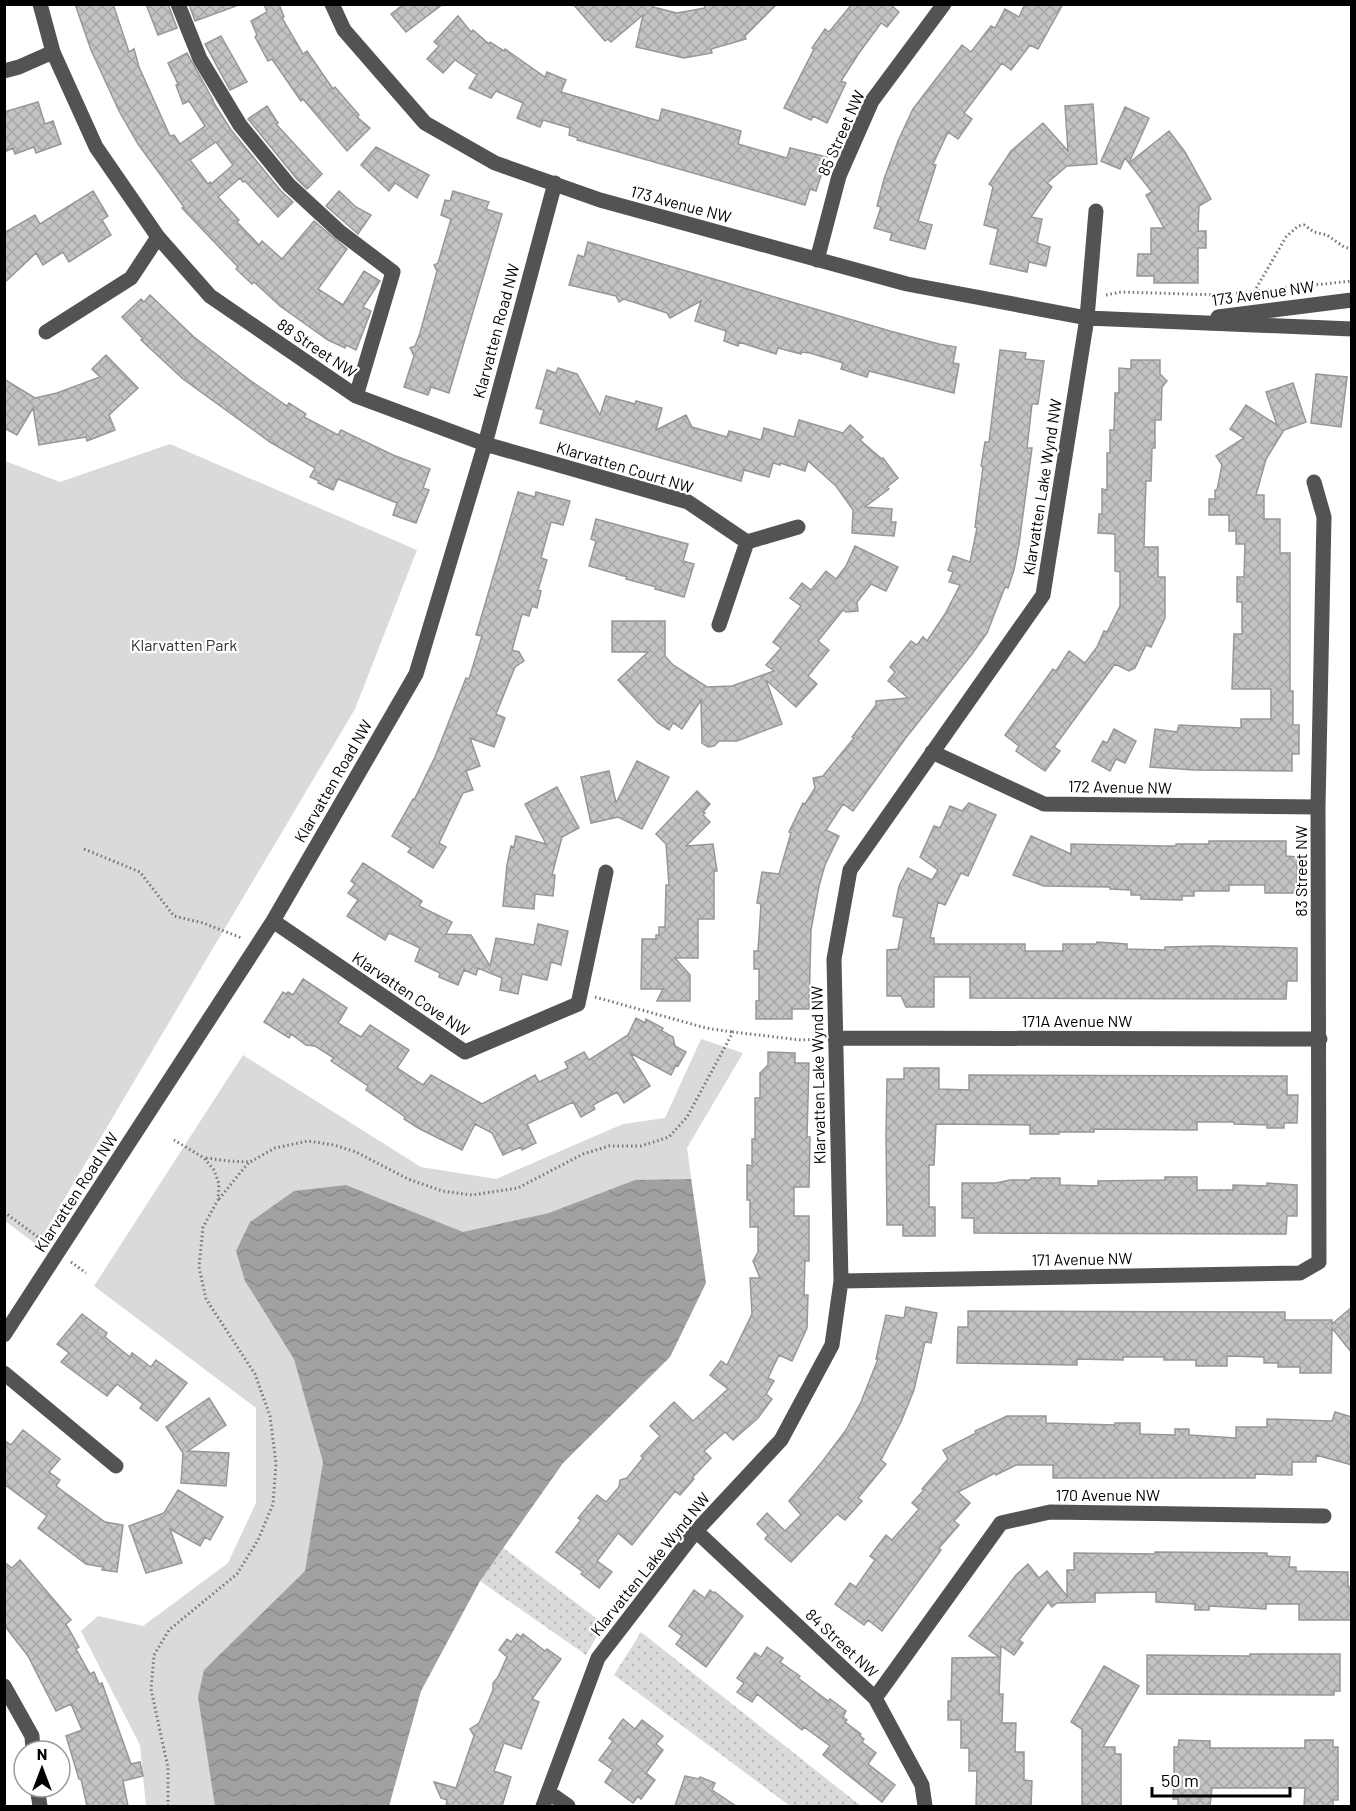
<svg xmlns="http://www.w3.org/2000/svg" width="1356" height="1811" font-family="Barlow,sans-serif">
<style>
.grass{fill:url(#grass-dots)}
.park{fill:#dadada}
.water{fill:url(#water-waves)}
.building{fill:url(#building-cross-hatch);stroke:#979797;stroke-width:1.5;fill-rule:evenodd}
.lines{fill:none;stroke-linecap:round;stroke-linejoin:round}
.path{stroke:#757575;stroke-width:3;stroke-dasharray:1.5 3;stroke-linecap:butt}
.minor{stroke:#535353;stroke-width:15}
.labels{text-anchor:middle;stroke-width:4.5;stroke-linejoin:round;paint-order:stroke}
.street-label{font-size:16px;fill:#000;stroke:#fff}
.park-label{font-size:16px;fill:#313131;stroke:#fff}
</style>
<defs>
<pattern id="grass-dots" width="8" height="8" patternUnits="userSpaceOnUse" patternTransform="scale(1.5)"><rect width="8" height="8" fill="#dadada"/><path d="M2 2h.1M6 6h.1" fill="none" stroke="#b9b9b9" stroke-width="1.8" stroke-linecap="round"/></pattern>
<pattern id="water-waves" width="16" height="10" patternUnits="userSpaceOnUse" patternTransform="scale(1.5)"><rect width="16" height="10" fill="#a1a1a1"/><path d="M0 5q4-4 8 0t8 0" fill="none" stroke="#898989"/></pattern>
<pattern id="building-cross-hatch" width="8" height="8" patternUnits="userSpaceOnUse" patternTransform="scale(1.5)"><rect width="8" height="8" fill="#c3c3c3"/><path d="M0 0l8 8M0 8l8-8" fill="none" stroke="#a6a6a6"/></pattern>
</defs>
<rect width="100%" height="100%" fill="#fff"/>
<path class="grass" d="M502 1547 604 1624 586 1655 480 1581Z
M641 1632 861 1806H790L614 1675Z"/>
<path class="park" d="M170 444 417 550 355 709 37 1245 4 1220 5 461 60 482Z
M701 1039 743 1053 687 1148 706 1283 670 1357 563 1463 480 1581 421 1691 389 1806H146L140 1745 81 1631 98 1616 143 1626 228 1563 256 1503V1408L94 1286 243 1055 421 1167 496 1179 623 1124 665 1118Z"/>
<path class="water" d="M691 1179 706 1283 670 1357 563 1463 480 1581 421 1691 389 1806H215L198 1697 204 1670 305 1571 323 1462 294 1359 245 1281 236 1251 250 1222 294 1191 346 1185 463 1232 549 1213 635 1180Z"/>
<path class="building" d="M75 4H113L129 52 134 49 139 67 170 136 174 135 180 144 205 126 189 101 183 104 176 85 178 84 168 63 187 53 213 100H212L231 130 281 191 293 202 278 217 245 181 243 182 240 178 218 197 239 220 237 222 259 245 262 241 282 259 314 221 347 249 318 289 343 305 364 271 380 281 363 307 371 311 356 350 346 345 345 348 328 340 280 306 254 282 252 284 236 269 238 267 182 208 184 207 138 144 119 111 91 50ZM216 142 233 165 211 184 210 182 208 184 190 160Z
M146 4H168L177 28 158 35Z
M189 4H236V6L195 21Z
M264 4H279L284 17 282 18 303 54 307 51 333 89 335 87 359 115 357 117 370 128 347 151 303 99 301 101 272 59 268 61 255 37 257 35 251 21 267 12Z
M404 4H443L406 32 391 14Z
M573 4H656L653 7 677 13 705 8 704 4H777L745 36 746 39 711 49 712 53 684 58 636 47 643 15 611 42 608 39 605 41Z
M852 4H890L899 12 887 27 881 23 859 53 841 81 846 83 827 123 813 116 811 120 784 108 814 49 812 48 825 29 829 32Z
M1025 4H1063L1038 49 1030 45 1011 70 1002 63 964 113 972 119 958 139 948 132 933 164 936 165 918 221 932 225 925 249 890 240 892 233 874 228 881 207 877 206 884 179 898 141 913 109 962 45 971 52 991 26 995 28 1005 9 1019 17Z
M458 16 471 32 473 30 489 44 490 42 504 51 505 49 545 77 547 72 566 80 561 92 659 121 662 109 699 119 741 131 738 144 787 158 790 148 827 157 816 191 810 189 805 205 577 140 578 138 569 135 570 128 543 120 540 127 517 118 523 103 496 91 491 98 469 88 477 75 455 60 443 73 427 59 439 46 434 42Z
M221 36 247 82 230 90 205 44Z
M38 102 45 124 53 121 61 144 36 153 34 147 15 154 13 148 4 152V112Z
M1093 104 1097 164 1067 166 1047 183 1052 187 1031 217 1042 219 1037 243 1050 247 1046 266 1029 262 1027 272 990 264 998 229 984 225 993 187 989 184 1011 151 1043 123 1068 151 1065 106Z
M267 106 278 123 276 124 322 174 307 189 296 178 248 119Z
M1125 107 1149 118 1129 163 1169 131 1185 152 1211 199 1199 206 1198 231H1206V248H1198V283H1154V276H1137L1138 254H1151V228H1164L1146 195 1152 192 1125 158 1120 169 1101 161Z
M376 147 429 175 417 198 395 183 389 191 361 165Z
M93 191 108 216 102 220 111 235 69 262 63 252 43 265 36 253 4 283V233L35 215 40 224Z
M339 191 356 207 371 215 358 234 326 206Z
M453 191 489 202 486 209 502 214 449 393 431 387 428 395 404 387 414 356 410 348 415 346 420 333 437 271 434 265 438 263 451 219 441 215 445 200 450 201Z
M588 242 890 331 939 344 956 347 953 363 959 364 954 393 869 371 867 377 841 369 843 363 810 353 801 352V354L778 348 776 354 739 342 738 346 724 341 726 331 695 321 701 301 670 318 667 313 624 299 619 302 616 296 569 285 578 255 584 257Z
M150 295 194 337 251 381 287 406 289 403 306 414 304 417 338 435 341 430 393 455 430 469 423 488 429 490 416 523 393 515 397 503 338 479 333 490 318 483 319 481 310 477 315 468 270 442 183 379 141 340 143 339 122 317 141 299 144 302Z
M1000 350 1026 353 1025 359 1044 361 1038 404H1032L1027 448H1032L1019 544 1014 570 1008 588 1005 587 987 633 972 654 905 739 853 811 843 804 826 830 839 836 825 865 819 886 811 930 809 1009H792V1019H756V1001H759V969H754V951H758L761 904 757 903 762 872 779 874 791 833 789 832 803 803 805 804 815 788 813 778 823 776 827 771 854 738 852 737 876 705V701L908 698 888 681 895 672 890 667 911 641 917 645 923 637 927 641 945 614 960 585 949 582 953 572 948 570 953 556 970 562 977 528 975 527 983 467 981 466 985 442H989Z
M106 355 138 388 109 415 115 430 87 441 86 437 39 445 33 408 17 435 4 428V379L35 398 57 393 100 377 92 369Z
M1131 360H1160V374L1167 381 1162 387 1161 420H1155V448H1152L1151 481H1146L1145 510 1144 547H1158V577H1165V618L1151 647 1146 645 1135 668 1129 671 1115 664 1054 747 1060 751 1045 771 1016 751 1019 746 1005 735 1053 669 1056 671 1069 651 1085 663 1097 647 1104 631 1107 632 1120 606V572L1115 571V534L1098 533 1099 514H1102V489L1107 490V453H1110V430H1114L1115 393H1119V368L1131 369Z
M558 368 577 374 600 415 606 396 635 404 636 401 662 408 656 430 686 415 692 427 727 437 729 431 761 440 764 428 794 437 799 420 843 433 850 425 863 437 860 440 882 459 883 458 898 478 887 487 889 489 865 507 892 509 891 522H896L894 536 852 533 853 510 836 486 808 461 805 471 780 463V465L773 463 769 477 744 470 741 481 540 423 544 410 536 408 547 370 556 373Z
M1316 374 1347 377 1341 427 1311 423Z
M1293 383 1306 422 1284 430 1266 459 1256 495H1264V519H1280V553H1290V691H1293V725H1299V754H1292V771L1195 770 1150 767 1155 729 1177 732 1179 725 1241 728V719H1271V689H1232L1234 634H1242V602H1237V577H1244L1245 544H1236V531H1229V515H1209V499H1215V490H1217L1222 465 1216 456 1244 438 1230 429 1246 405 1277 425 1266 392Z
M518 492 535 497 536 492 570 501 563 525 551 522 541 558 547 560 538 590 541 591 537 608 532 606 529 616 522 614 512 650 519 652 524 661 515 667 496 714 505 718 494 747 470 738 480 766 466 771 473 790 463 793 439 843 446 847 433 868 408 852 411 848 392 836 413 799 414 800 435 757 466 678 469 679 482 636 476 635Z
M596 519 688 544 683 561 694 564 684 597 655 589 656 587 626 579 627 577 589 566 596 541 591 539Z
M855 546 898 567 886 591 871 584 857 602 858 611 846 612 843 610 818 641 829 650 808 676 817 684 796 707 766 680 782 724 737 741H719L714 746 708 747 702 743 701 700 682 729 673 723 669 730 658 723 618 680 648 652H612V621H665V656L673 665 707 687 732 686 774 671 766 665 781 648 773 642 801 606 790 598 802 583 811 590 826 571 836 579 846 566Z
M1114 729 1136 741 1125 763 1116 759 1110 771 1092 761 1103 741 1107 743Z
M637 761 669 777 642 829 618 817 591 823 581 777 609 771 616 803Z
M557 787 579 828 562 837 552 875H555L553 896 535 894 534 909 503 906 507 865 511 846 514 847 516 836 546 844 525 804Z
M697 791 710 804 703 812 705 813 703 815 710 822 686 846 713 844 717 871H714V919H698V958H675L690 975V1001H657L663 989H641L642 939H656V935H659V927H665L666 885H669L666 844 656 834Z
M969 803 996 815 968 876 961 873 945 905 938 902 930 938H934V944H1025V951H1063V944H1097V942L1127 944V949L1165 950V947L1213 946 1297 948V981H1287L1286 999 970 998V977H934V1007H906L901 996H887V950L898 949 904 918 893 916 899 886 908 868 932 880 938 870 920 857 934 826 940 828 950 806 962 811Z
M1031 836 1071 854V844L1166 846H1176V844H1209V841H1286V856L1297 857V893H1265V885H1229V891H1194V896H1182V900L1141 899V895H1131V890L1110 889V887L1044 886 1013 875Z
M363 863 422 901 419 906 452 922 446 934 471 935 490 966 496 938 534 945 538 924 568 931 561 965 551 962 547 980 522 974 518 994 500 990 502 978 478 968 476 975 464 970 458 985 439 977 440 973 415 961 420 948 389 933 385 940 347 916 358 900 348 893 355 884 351 881Z
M303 979 347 1008 338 1023 361 1037 370 1025 409 1050 397 1068 423 1085 431 1075 482 1104 535 1075 539 1082 568 1068 565 1062 584 1052 589 1060 628 1035 636 1018 645 1023 646 1019 663 1028 662 1031 673 1037 675 1046 686 1052 678 1066 676 1065 671 1075 630 1053 650 1086 624 1103 617 1092 593 1105 595 1109 581 1117 573 1102 527 1124 536 1143 522 1150 521 1147 503 1155 492 1133 475 1124 462 1150 418 1128 404 1119 405 1117 366 1090 368 1086 331 1061 334 1058 315 1046 306 1045 291 1034 289 1038 264 1022 283 992 286 994 288 992 293 995Z
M768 1052 795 1053V1063H809L807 1137H810L809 1187H794V1216H809V1261H805L804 1295H808L807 1328 792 1361 779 1355 768 1378 774 1381 766 1394 772 1399 758 1418 733 1440 725 1432 704 1451 711 1458 692 1478 694 1479 680 1495 675 1491 632 1545 618 1533 597 1561 612 1572 599 1588 581 1574 583 1572 556 1552 581 1520 578 1518 597 1495 606 1502 619 1487 620 1480 627 1478 643 1458 641 1456 660 1436 650 1426 674 1402 693 1421 728 1389 710 1375 721 1361 727 1365 752 1314 750 1278H760L753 1261 758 1252V1227H750V1200H747V1165L752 1166V1139H755V1098H760V1073L768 1065Z
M904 1068H939V1089L969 1090V1075L1287 1076V1095H1298L1297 1123H1284V1128H1267V1125L1234 1124V1122H1197V1130L1094 1129V1132H1059V1134H1030V1125L936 1124 934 1165H929V1207H935V1236H903V1225H887L886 1135 887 1079H904Z
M1165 1177H1197V1190H1233V1185L1267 1186V1183L1297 1185V1216H1287L1286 1234 974 1233V1218H962V1183H996L1010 1180H1030L1031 1178H1060V1185L1098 1186V1181L1165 1180Z
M906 1307 937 1313 931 1343 925 1342 914 1390 901 1422 881 1460 886 1464 858 1498 862 1501 845 1520 837 1514 791 1562 765 1539 768 1535 757 1524 767 1513 785 1531 801 1515 789 1501 822 1462 846 1430 861 1402 878 1359H876L886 1315 904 1318Z
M1352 1307V1353L1332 1328 1331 1373H1300V1367H1278V1363H1264V1357L1227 1356V1366H1196V1360H1164V1357H1123V1360L1077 1359V1365L957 1363 958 1327H968V1311L1285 1312V1320H1332V1324Z
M82 1314 107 1333 105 1337 130 1357 132 1353 151 1367 156 1360 187 1383 157 1421 140 1408 143 1404 117 1384 107 1396 61 1362 69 1353 57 1344Z
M209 1398 226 1425 188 1451 229 1453 226 1486 181 1483 183 1453 166 1427Z
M1335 1412 1352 1417V1465L1316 1455V1462H1292V1475L1255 1474V1478H1053V1465H1016L996 1475 995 1473 958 1492 970 1503 954 1521 959 1525 939 1548 941 1550 882 1631 868 1620 864 1625 835 1604 850 1583 856 1587 875 1560 870 1556 886 1535 892 1540 919 1509 912 1503 924 1490 922 1489 948 1459 943 1450 976 1433 975 1431 1007 1416H1046V1423L1115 1425V1423H1140V1434L1175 1435V1429H1189V1435L1236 1438V1427H1267V1419L1332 1421Z
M23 1430 60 1459 49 1472 60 1480 56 1486 105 1522 123 1525 117 1572 102 1570 103 1567 86 1564 38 1528 47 1516 4 1484V1440L11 1445Z
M178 1490 223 1517 210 1540 205 1537 200 1546 170 1529 182 1563 146 1573 129 1526 164 1513Z
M1155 1552 1267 1553V1556L1290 1557 1289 1567H1296V1571L1348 1572V1587H1352V1620H1299V1604H1266V1609L1209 1606V1610H1195V1604L1156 1602V1592L1095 1593V1602L1057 1603 1052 1607 1048 1602 1019 1640 1023 1643 1014 1655 1001 1646 999 1694H1003L1002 1723H1016L1015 1752H1024V1780L1032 1781 1031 1806H976L977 1771H969V1748H961V1720H948V1701H951L952 1658 999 1657 969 1636 1016 1575 1028 1564 1039 1578 1047 1571 1067 1596V1570H1074V1553L1155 1554Z
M20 1560 71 1620 66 1624 79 1647 76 1649 90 1674 94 1672 99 1684 102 1683 131 1764 140 1762 143 1776 123 1781 128 1806H87L81 1779H79L66 1736 82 1730 71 1704 56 1711 28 1656 4 1625V1562L12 1568Z
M694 1590 705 1598 710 1590 714 1593 715 1592 743 1616 706 1667 676 1644 682 1636 669 1626Z
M517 1634 521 1637 523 1634 545 1651 547 1649 561 1659 532 1699 539 1702 521 1749 504 1743 494 1771 511 1777 502 1806H446L447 1800 441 1798 434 1782 456 1788 474 1736 470 1729 479 1723 493 1690V1683L498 1677 507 1657 499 1650 507 1639 511 1642Z
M767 1647 783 1658 780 1662 800 1676 798 1678 828 1701 830 1699 846 1711 843 1717 847 1720 845 1722 861 1734 860 1736 864 1739 862 1742 876 1753 868 1764 895 1785 882 1802 823 1755 830 1746 804 1727 802 1730 757 1694 752 1702 737 1692 744 1683 737 1678 755 1653 761 1657Z
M1250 1654H1340V1691H1334V1695L1147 1694V1655L1250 1656Z
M1104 1666 1139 1686 1103 1747H1115V1754H1121V1806H1082V1729L1071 1722Z
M623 1719 635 1729 642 1720 663 1736 656 1744 663 1750 646 1773 655 1780 641 1799 638 1796 633 1803 605 1782 613 1770 599 1760 613 1741 609 1738Z
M1179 1740 1210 1741V1748H1305V1740H1333V1747H1338V1800H1333V1806H1304L1305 1788H1212L1210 1806H1178V1799H1173L1174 1778V1747H1178Z
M685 1776 699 1779 700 1777 715 1783 712 1790 736 1806H675Z"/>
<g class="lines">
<path class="path" d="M1254 292 1286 237 1298 226 1304 225 1314 232 1327 235 1344 247 1352 249
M1106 295 1121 292 1220 295 1352 281
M84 849 140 872 174 916 203 923 242 938
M595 997 706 1028 733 1032
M206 1158 228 1161 250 1162 275 1148 308 1141 334 1145 356 1152 408 1179 442 1191 472 1195 518 1188 583 1154 609 1146H641L669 1137 687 1117 733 1032 801 1040 820 1039
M219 1199 249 1162
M4 1212 46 1243
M71 1262 86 1273
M168 1806V1768L151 1689 154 1655 169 1630 237 1574 258 1540 273 1504 276 1463 270 1416 255 1374 206 1299 199 1267 203 1227 218 1200 219 1184 214 1170 204 1158 174 1140"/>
<path class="minor" d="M40 4 53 52 96 147 158 237 210 296 356 396 485 444 688 502 747 542
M178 4 200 59 240 125 289 185 340 232 393 272 356 396
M332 4 344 30 425 123 495 163 600 200 907 284 1087 318 1352 329
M4 71 19 67 53 52
M817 260 839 176 872 101 944 4
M1218 317 1352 300
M46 332 131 278 158 237
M719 625 747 542 798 527
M932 752 1044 804 1318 807
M273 921 465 1052 578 1004 606 872
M835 1038 1320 1039
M841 1281 1300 1273 1319 1262 1318 807 1324 517 1314 482
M4 1335 273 921 416 674 485 444 555 183
M4 1373 116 1466
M696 1531 875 1698 922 1785 925 1806
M4 1686 32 1736 33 1751
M875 1698 1001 1523 1050 1512 1324 1516
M37 1787 40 1806
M548 1792 568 1806
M543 1806 598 1658 696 1531 781 1440 832 1345 841 1281 834 959 850 870 1043 595 1087 318 1096 211"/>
</g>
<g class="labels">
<g class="street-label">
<text transform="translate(841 133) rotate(-66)" y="6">85 Street NW</text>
<text transform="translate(681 204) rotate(15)" y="6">173 Avenue NW</text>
<text transform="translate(1263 293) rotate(-8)" y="6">173 Avenue NW</text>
<text transform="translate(496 331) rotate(-75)" y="6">Klarvatten Road NW</text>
<text transform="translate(317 348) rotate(34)" y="6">88 Street NW</text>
<text transform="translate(625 467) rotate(17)" y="6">Klarvatten Court NW</text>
<text transform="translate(1042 487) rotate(-81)" y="6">Klarvatten Lake Wynd NW</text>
<text transform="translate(333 781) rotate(-60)" y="6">Klarvatten Road NW</text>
<text transform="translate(1120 787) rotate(1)" y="6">172 Avenue NW</text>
<text transform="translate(1301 871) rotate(-90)" y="6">83 Street NW</text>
<text transform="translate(411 994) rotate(34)" y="6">Klarvatten Cove NW</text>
<text x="1077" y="1027">171A Avenue NW</text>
<text transform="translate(818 1075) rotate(-91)" y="6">Klarvatten Lake Wynd NW</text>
<text transform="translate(76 1192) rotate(-57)" y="6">Klarvatten Road NW</text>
<text transform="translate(1082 1259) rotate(-1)" y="6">171 Avenue NW</text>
<text x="1108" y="1501">170 Avenue NW</text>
<text transform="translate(650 1564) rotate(-51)" y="6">Klarvatten Lake Wynd NW</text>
<text transform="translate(842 1643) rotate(43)" y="6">84 Street NW</text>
</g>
<g class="park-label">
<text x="184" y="651">Klarvatten Park</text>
</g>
</g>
<rect width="1356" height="1811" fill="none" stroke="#000000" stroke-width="12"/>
<g transform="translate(42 1769)"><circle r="28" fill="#ffffff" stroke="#999999" stroke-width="1.5"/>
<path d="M0-4.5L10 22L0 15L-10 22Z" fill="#000000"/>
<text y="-9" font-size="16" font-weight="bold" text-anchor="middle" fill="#000000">N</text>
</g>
<path d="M1152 1787v9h138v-9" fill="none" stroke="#000000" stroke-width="3"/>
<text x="1161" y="1787" font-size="18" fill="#000000" stroke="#ffffff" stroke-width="4.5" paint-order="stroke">50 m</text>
</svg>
